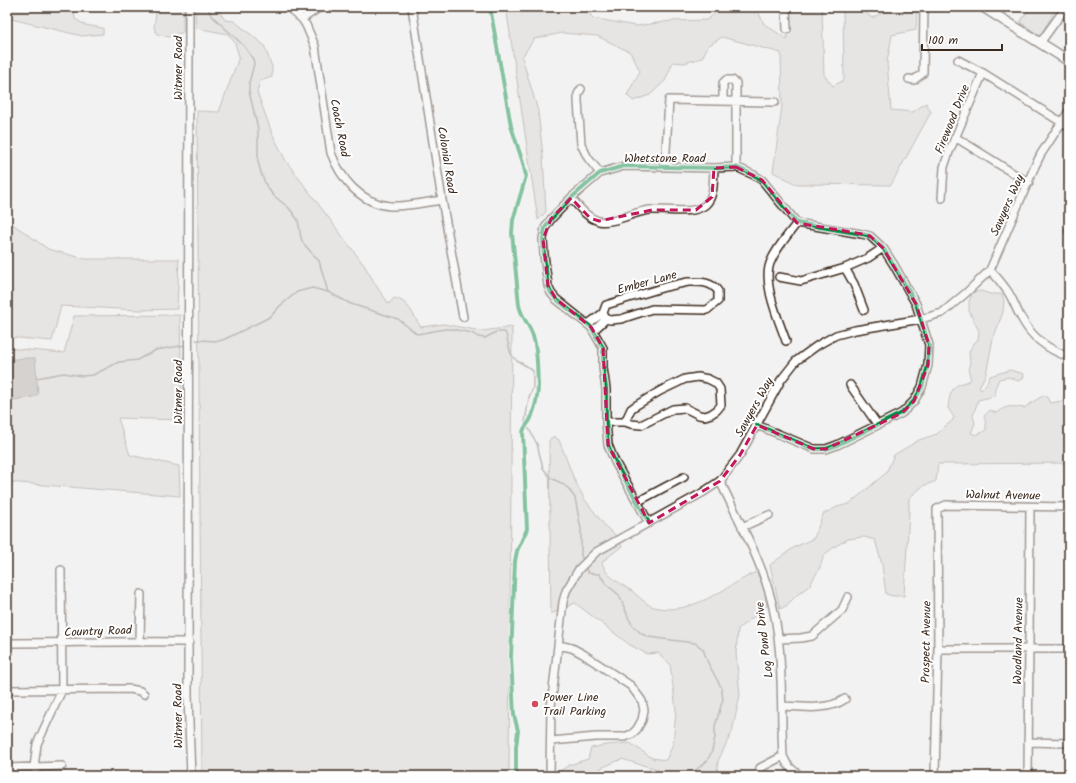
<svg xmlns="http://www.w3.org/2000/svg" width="1076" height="783" font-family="Kalam,sans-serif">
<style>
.green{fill:#d8d5d2;stroke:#8a8078}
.water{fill:#b2aba7;stroke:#827770}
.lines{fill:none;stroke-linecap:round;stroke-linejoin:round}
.stream{stroke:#827770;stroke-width:1.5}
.minor-casing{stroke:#3b2a1e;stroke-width:10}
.major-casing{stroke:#3b2a1e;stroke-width:12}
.minor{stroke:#fff;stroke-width:7}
.major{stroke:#fff;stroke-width:9}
.cycleway-casing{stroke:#fff;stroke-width:6}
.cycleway{stroke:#00873e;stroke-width:4}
.marked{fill:none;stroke:#c2185b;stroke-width:3;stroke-dasharray:8 5;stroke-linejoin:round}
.poi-dot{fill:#d1495b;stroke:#fff;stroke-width:1.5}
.labels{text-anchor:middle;stroke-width:4;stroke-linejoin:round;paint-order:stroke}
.street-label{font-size:12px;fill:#3b2a1e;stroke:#fff}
.poi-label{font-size:12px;fill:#3b2a1e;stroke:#fff;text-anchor:start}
</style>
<rect width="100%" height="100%" fill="#f3f2f2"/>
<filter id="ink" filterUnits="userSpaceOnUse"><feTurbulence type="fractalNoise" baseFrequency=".025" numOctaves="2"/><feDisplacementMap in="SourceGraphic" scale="8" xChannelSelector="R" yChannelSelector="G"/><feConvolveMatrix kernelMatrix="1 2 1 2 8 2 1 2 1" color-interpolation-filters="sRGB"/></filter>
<g filter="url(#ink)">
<path class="green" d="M7 7H73L75 19 85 25 103 28V34L82 36 7 18Z
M151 7H183V32L169 37 157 34 154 28 156 12Z
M195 7H216L225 20 234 21 264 45 272 67V77L260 81 257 92 272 133 286 161 364 265 379 290 389 304 394 298C410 301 412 315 421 327L443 324 482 331 512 327 509 776H202L197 111 219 112 239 57 235 43 228 34 196 28Z
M506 7H587L592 18 636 26 671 21 707 20 722 7H756L764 24 787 39V7H822L824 75 833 86 844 80 843 7H859L872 18 890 9 917 12 916 30 892 35 887 62 891 110 913 112 926 103 931 112 891 185 796 184 773 172 782 106 781 53 722 37 708 46 702 58 684 63 673 62 665 81 650 95 633 101 627 95 640 71 630 52 597 36 562 33 534 39 522 57 538 111 543 156 546 212 538 220Z
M1031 7H1057L1040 36 1020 22Z
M7 220 48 249 85 259H179L177 309 140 310 61 306 52 341 7 337Z
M981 291 990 294H1002L1004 301 1003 312 993 339 986 374 979 387 981 390 986 385 990 376 1010 370 1024 374 1023 379 1018 381 1009 377 999 379 995 388V396L978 400 973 416 975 423 971 433 977 435 986 430V423L984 416 990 410 996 413C1007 405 1011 406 1024 408L1039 398 1046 395 1050 403 1069 400V463L938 464 936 481 923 486 909 498V512L904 596H893L886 594 882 565 875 540 864 537 848 539 834 547 824 555 820 567 810 585 796 596 786 606 780 609 770 565 793 548 814 538 823 514 837 507 849 504 886 473 894 455 919 440 937 434 943 428 952 421 954 417 948 408C949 399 950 389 959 384 964 382 967 383 971 379L968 369 970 363 969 352 973 344 978 340 979 331 969 311V301L973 292Z
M180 315 182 420 118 418 130 455 179 466 180 496 7 482V348L64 353 74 316Z
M553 436 559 440 574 479 585 500 606 527 615 535 622 546 602 562C603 566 605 570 607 573 614 580 624 586 632 591 638 596 647 605 654 607 691 617 726 586 756 572L764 587 767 606 738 629 736 654 740 695 732 732 718 761 717 776H661L658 769 638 764 622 759 601 768 589 776H558V772L569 765 588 759 591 748 606 745 630 743 652 758 666 760 673 744 676 710 670 664 658 653 647 654 630 645 575 603 551 614 549 441Z"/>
<path class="water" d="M23 358H35L38 394 33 397 7 401V360Z"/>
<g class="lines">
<path class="stream" d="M207 7 211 15 244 46 253 59 254 64 249 83V91L258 129V162L262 176 267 187 273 195 289 208 298 220 301 238 303 243 319 261 328 292
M196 340 219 341 225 339 264 320 271 316 280 306 297 292 312 288 328 292 351 304 398 319 417 334 445 329H451L472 333 478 337 485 338 496 332H505C509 341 508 354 516 360 522 364 528 366 533 371V387L529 397 525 422
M36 378 64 373 82 376 93 375 119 362 137 360 156 350 186 345
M528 427 537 444 543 468 551 478 561 483 568 488 575 498 581 529V556L583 560
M585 566 588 573 599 574 607 585 619 595 629 619 633 626 642 634 649 637 663 639 695 643 703 649 708 663 721 687 723 699 715 726V737L712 751 707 761 692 773V776"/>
<g class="minor-casing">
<path id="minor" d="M189 7 188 695 191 776
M288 7 302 19 306 25 315 46 331 153C341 179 360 203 390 206 406 207 426 202 442 200
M412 7 442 200 463 317
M786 7 787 29
M302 19 320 7
M1040 43 1066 7
M958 60 983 73 1069 127
M909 79 914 80 923 73 924 7
M581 89 578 94V101L581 144 588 158 600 173
M723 101V83L726 80H732L736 83V167
M955 137 1029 183
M665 167 669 100 775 102
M571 198C579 207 587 218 599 221 615 224 635 211 650 210 665 209 693 215 705 205 715 197 713 180 714 168
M942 198 944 167 949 152 983 73
M1069 230V231
M845 268 854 284 864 310
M990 270C996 276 1001 282 1006 289 1013 298 1016 310 1022 319 1032 338 1049 350 1069 357
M779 277 801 281 845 268 868 258 883 248
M688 282C700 282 711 281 718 291V301L707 310 652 309 621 319 610 320 606 319 603 313 606 305 665 287Z
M588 324 603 313
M593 331 606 319
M786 341C779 321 761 281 771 261 777 247 788 235 797 223
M850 385 877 424
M606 422H625L631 424 641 425 673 409 685 408 699 415 705 416 711 414 717 410 721 405 720 389 716 383 708 379 698 377 685 379 660 391 635 406 631 409 625 422
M720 481C737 517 758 554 769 592 785 645 780 702 783 756 787 766 792 770 801 776
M637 502 684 477
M649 523 615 462 608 445 606 422V389L603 368V348L591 327 556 299 551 293 548 286 544 255 543 239 545 228 551 219 571 198 600 173 624 166 714 168 736 167 754 175 762 180 797 223 862 234 870 236 883 248 894 265 916 304 929 345 928 365 922 387 914 401 902 413 837 445 826 449H814L757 425
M742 527 769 515
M778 639 801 638 812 636 842 610 848 597
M140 641 141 594
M7 643C68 643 128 641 189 642
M938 649H1069
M7 690 130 689 140 691 144 694
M782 706C803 707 827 711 845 699
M551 741 596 737H624L632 734 637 729 642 720 644 710 642 701 631 686 583 654 572 648 558 645
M1028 742 1069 743
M7 768 62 766
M760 768 783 756
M37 776 34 767 37 744 62 690 61 570
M148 776V775
M550 776 551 707 563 602 566 591 579 569 596 552 702 493 720 481 740 455 781 380 796 361 818 345 836 335 855 330 921 319 942 313 966 293 990 270 1035 166 1041 154 1069 111
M935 776 938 649 937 509 946 505 1069 507
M1028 776 1030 507"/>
</g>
<g class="major-casing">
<path id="major" d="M983 7 1069 61"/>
</g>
<use href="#minor" class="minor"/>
<use href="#major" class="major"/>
<g class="cycleway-casing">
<path id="cycleway" d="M490 7 511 126 523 163 526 176 513 220 512 233 519 305C521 317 530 325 533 336 538 351 537 370 538 385 538 396 535 408 531 418 529 424 524 426 523 432L527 529 517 551 515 561 511 657 514 715 518 731 516 747V776
M649 523 615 462 608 445 606 422V389L603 368V348L591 327 556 299 551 293 548 286 544 255 543 239 545 228 551 219 571 198 600 173 624 166 714 168 736 167 754 175 762 180 797 223 862 234 870 236 883 248 894 265 916 304 929 345 928 365 922 387 914 401 902 413 837 445 826 449H814L757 425"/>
</g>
<use href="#cycleway" class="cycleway"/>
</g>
</g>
<path d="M0 0H1076V783H0ZM736 167 762 180 797 223 862 234 870 236 883 248 916 304 929 345 928 365 914 401 902 413 826 449H814L757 425 740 455 720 481 649 523 608 445 603 348 591 327 556 299 548 286 543 239 551 219 571 198 590 218 599 221 652 210H696L712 197 714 168Z" fill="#f3f2f2" fill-opacity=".55" fill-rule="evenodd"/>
<path class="marked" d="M736 167 762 180 797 223 862 234 870 236 883 248 916 304 929 345 928 365 914 401 902 413 826 449H814L757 425 740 455 720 481 649 523 608 445 603 348 591 327 556 299 548 286 543 239 551 219 571 198 590 218 599 221 652 210H696L712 197 714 168Z"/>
<circle class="poi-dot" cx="535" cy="704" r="4"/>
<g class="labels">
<g class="street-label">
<text transform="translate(178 68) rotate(-90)" y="4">Witmer Road</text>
<text transform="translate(952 119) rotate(-68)" y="4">Firewood Drive</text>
<text transform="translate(340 128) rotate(79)" y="4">Coach Road</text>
<text x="665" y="162">Whetstone Road</text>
<text transform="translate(447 160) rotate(81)" y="4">Colonial Road</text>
<text transform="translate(1007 205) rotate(-66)" y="4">Sawyers Way</text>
<text transform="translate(647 282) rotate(-15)" y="4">Ember Lane</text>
<text transform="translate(178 392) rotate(-90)" y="4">Witmer Road</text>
<text transform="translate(754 407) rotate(-61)" y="4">Sawyers Way</text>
<text transform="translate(1003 495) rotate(1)" y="4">Walnut Avenue</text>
<text transform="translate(98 631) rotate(-2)" y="4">Country Road</text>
<text transform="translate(764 640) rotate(-97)" y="4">Log Pond Drive</text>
<text transform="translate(1018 641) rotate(-89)" y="4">Woodland Avenue</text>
<text transform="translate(926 642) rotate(-89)" y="4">Prospect Avenue</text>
<text transform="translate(178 716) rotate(-91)" y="4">Witmer Road</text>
</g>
<g class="poi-label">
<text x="543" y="701">Power Line<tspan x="543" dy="14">Trail Parking</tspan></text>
</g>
</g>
<rect width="1076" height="783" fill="none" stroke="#fff" stroke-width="24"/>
<rect x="12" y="12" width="1052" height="759" fill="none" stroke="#3b2a1e" stroke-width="1.5" filter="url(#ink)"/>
<path d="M922 44v6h80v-6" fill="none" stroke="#3b2a1e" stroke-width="2"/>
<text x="928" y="44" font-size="12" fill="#3b2a1e" stroke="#ffffff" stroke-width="3" paint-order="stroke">100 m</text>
</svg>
